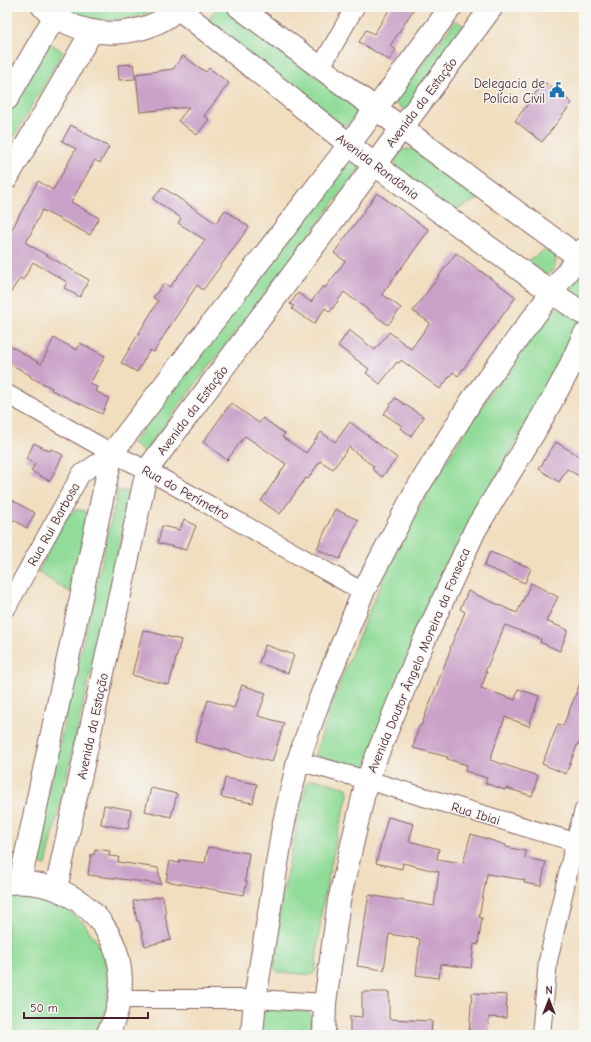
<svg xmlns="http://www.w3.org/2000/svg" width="591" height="1042" font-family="'Comic Neue',sans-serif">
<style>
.green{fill:#90dc98;stroke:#6d7e62}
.building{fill:#caa2c9}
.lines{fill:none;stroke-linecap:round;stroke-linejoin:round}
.minor-casing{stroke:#84625f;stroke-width:20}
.tertiary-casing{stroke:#84625f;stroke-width:24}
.secondary-casing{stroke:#84625f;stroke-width:24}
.minor{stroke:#fff;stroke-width:18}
.tertiary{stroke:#fff;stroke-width:22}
.secondary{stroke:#fff;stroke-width:22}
.labels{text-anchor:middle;stroke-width:3;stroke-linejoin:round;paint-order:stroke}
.poi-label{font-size:13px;fill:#4a1f2b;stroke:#f6f6f2;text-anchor:end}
.street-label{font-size:13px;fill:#4a1f2b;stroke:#f6f6f2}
</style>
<rect width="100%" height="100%" fill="#f6f6f2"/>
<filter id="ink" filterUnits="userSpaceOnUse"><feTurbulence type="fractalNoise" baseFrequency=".025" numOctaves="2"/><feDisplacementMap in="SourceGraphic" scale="8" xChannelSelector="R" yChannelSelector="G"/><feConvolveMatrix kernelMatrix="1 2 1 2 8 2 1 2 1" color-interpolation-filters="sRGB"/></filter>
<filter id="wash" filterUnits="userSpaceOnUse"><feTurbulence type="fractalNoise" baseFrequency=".012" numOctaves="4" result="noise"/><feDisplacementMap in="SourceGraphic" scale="16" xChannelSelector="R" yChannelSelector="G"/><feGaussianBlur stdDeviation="0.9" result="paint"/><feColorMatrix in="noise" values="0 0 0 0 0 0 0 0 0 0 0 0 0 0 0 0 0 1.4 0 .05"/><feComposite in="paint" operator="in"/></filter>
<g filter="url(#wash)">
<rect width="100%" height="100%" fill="#f1debf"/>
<path class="green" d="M64 7H159C154 10 148 13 142 15 118 24 85 22 64 7Z
M224 7 352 104C358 111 355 124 344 125 342 125 340 123 337 123L210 24C209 14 214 8 224 7Z
M456 20 468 29 406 111 394 102Z
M49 42 63 52 7 149V115Z
M405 149H413L479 199 452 211 396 167C394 158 396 153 405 149Z
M350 159 361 167 144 452 132 443Z
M545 250 556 257C556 266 554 271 546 275L522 264Z
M584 275V300L575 295 572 288 575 280Z
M556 307 583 322 445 570 417 628 365 769 315 755 340 682 369 611 400 543 435 480 464 433 501 378 543 318Z
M118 490 132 493 46 865 32 862Z
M74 510H83L88 516 73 594 38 572 65 517Z
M314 779 347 788 348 795 337 836 322 908 315 972 311 975 278 972 274 968 280 909 287 872 307 782Z
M28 895 58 903 83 922 101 948 109 979 106 1010 94 1035H7V896Z
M267 1008 307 1011 312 1016 311 1035H260V1014Z"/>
<g id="blocks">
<path class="building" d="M391 7H415L390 46 396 50 389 60 359 42 366 30 374 34Z
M183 56 206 72 209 68 229 83 204 116 209 119 197 135 178 121 189 107 140 112 136 74 173 69Z
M133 64 135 79 119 80 118 65Z
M544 82 572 103 542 142 515 121Z
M71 125 109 147 100 163 95 160 71 202 99 218 90 235 42 210 26 243 89 280 80 297 64 288 67 282 33 262 23 280 20 278 7 298V238L38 181 53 190 76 149 62 141Z
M162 187 216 223 225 210 249 227 203 290 197 285 170 326 154 352 150 350 137 372 121 363 158 301 153 298 164 283 170 287 205 240 178 223 181 218 153 199Z
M377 193 429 230 382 294 401 308 388 325 344 292 330 312 325 308 314 324 292 309 294 306 290 304 298 293 311 302 323 286 325 288 345 261 334 253Z
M456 253 516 297 458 376 453 372 440 389 401 360 399 363 397 362 380 384 366 373 369 369 338 346 349 330 375 350 389 332 411 349 430 323 413 311Z
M54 338 77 350 80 343 105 356 90 384 97 387 95 391 109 398 102 414 51 390 52 388 30 377 31 376 7 362V344L41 364Z
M395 398 424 417 411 436 400 428 402 426 384 414Z
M231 403 259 423 263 418 285 434 282 437 306 453 321 432 335 442 350 422 397 458 382 477 372 469 374 467 349 447 333 469 320 461 308 479 306 478 280 514 261 501 286 464 245 436 227 460 203 442Z
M556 442 584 459V479L567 469 559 482 539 469Z
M34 443 50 451 51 449 63 455 50 481 31 471 35 464 26 459Z
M7 497 35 513 27 528 7 516Z
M335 509 358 520 340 559 317 549Z
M184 519 196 526 186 550 158 543 162 526 180 530Z
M490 552 531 568 525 583 484 566Z
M531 583 558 597 546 621 568 630 560 651 540 642 541 639 505 625 485 672H487L481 688 515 700 518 689 539 696 529 726 505 717 490 760 538 776 532 796 506 788 505 790 485 783 487 778 465 771 467 765 447 759 448 757 413 748 419 726H421L451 648H450L465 612 460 609 468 591 517 613Z
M143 630 181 640 169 685 132 675Z
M265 645 294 655 288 673 259 663Z
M583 676 584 732 580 744 578 743 566 774 542 764 558 724 563 726Z
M242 685 266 693 258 716 284 723 272 762 195 742 208 700 234 708Z
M225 778 257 784 253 803 221 797Z
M151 788 177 794 171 817 145 811Z
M104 805 131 810 128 829 101 824Z
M388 817 414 824 409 841 439 849 437 859 463 863 471 834 506 845 505 847 526 851 525 858 546 862 541 886 524 883 525 880 487 874 479 917 482 918 478 945 474 944 471 968 441 964 439 978 416 975 420 939 389 934 384 970 357 966 369 895 434 906 439 872 403 863 402 869 376 863Z
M208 847 249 853 245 881H247L244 895 166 881 170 861 179 863 180 860 205 863Z
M95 849 110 851 109 856 119 857 118 862 158 868 161 884 88 875 91 854 94 855Z
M163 896 166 916H165L171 940 145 946 139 921H137L133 901Z
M362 992H389V1019L432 1021 431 1035 350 1034V1016L362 1017Z
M472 993 507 995 506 1018 489 1017 488 1035H469Z"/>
</g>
</g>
<g filter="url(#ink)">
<use href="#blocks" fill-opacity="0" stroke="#84625f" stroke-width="1"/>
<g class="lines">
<g class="minor-casing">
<path id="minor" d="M321 67 355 7
M7 394 112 453 147 470 363 592
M7 607 81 474 112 453
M298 761 367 780 575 842 584 849
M121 999H255L325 1003
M541 1035 548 961 575 842 584 810"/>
</g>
<g class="tertiary-casing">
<path id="tertiary" d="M7 99 55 16
M7 178 92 31
M20 882 112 453 349 145 451 7
M7 883C93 876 148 958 107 1035
M56 889 147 470 492 7
M252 1035 255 999 283 827 298 761 319 701 363 592 415 492 472 400 584 249
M324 1035 325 1003 339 901 367 780 418 654 475 530 535 431 567 373 584 335"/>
</g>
<g class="secondary-casing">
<path id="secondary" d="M43 7C51 13 58 19 67 23 103 40 150 35 180 7
M239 7 376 109 584 261
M179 9 375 165 551 292 584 314"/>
</g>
<use href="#minor" class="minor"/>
<use href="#tertiary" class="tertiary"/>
<use href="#secondary" class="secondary"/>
</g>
</g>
<defs>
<g id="civic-bare" transform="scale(1.2)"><path d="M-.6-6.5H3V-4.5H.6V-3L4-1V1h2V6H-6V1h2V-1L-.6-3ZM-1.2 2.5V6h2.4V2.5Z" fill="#1f6fb2" stroke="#f6f6f2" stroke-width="2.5" paint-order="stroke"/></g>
</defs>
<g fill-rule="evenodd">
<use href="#civic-bare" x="557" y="90"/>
</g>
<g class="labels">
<g class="poi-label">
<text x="545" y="88">Delegacia de<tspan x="545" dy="15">Polícia Civil</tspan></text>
</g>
<g class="street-label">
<text transform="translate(421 102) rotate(-53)" y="5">Avenida da Estação</text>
<text transform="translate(378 166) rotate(37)" y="5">Avenida Rondônia</text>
<text transform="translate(192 410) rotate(-53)" y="5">Avenida da Estação</text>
<text transform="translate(186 492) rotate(29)" y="5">Rua do Perímetro</text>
<text transform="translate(53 524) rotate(-61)" y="5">Rua Rui Barbosa</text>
<text transform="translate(418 660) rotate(-67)" y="5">Avenida Doutor Ângelo Moreira da Fonseca</text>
<text transform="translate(92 726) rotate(-78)" y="5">Avenida da Estação</text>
<text transform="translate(476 813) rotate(17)" y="5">Rua Ibiai</text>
</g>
</g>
<rect width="591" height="1042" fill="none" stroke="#f6f6f2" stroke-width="24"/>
<g transform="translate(549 1000)" stroke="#f6f6f2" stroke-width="3" paint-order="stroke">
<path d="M0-3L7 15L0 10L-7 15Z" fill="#4a1f2b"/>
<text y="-6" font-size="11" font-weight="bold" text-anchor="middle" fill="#4a1f2b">N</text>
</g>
<path d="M24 1012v6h124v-6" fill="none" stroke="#4a1f2b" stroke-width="2"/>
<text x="30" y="1012" font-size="12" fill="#4a1f2b" stroke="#f6f6f2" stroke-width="3" paint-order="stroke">50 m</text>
</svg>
